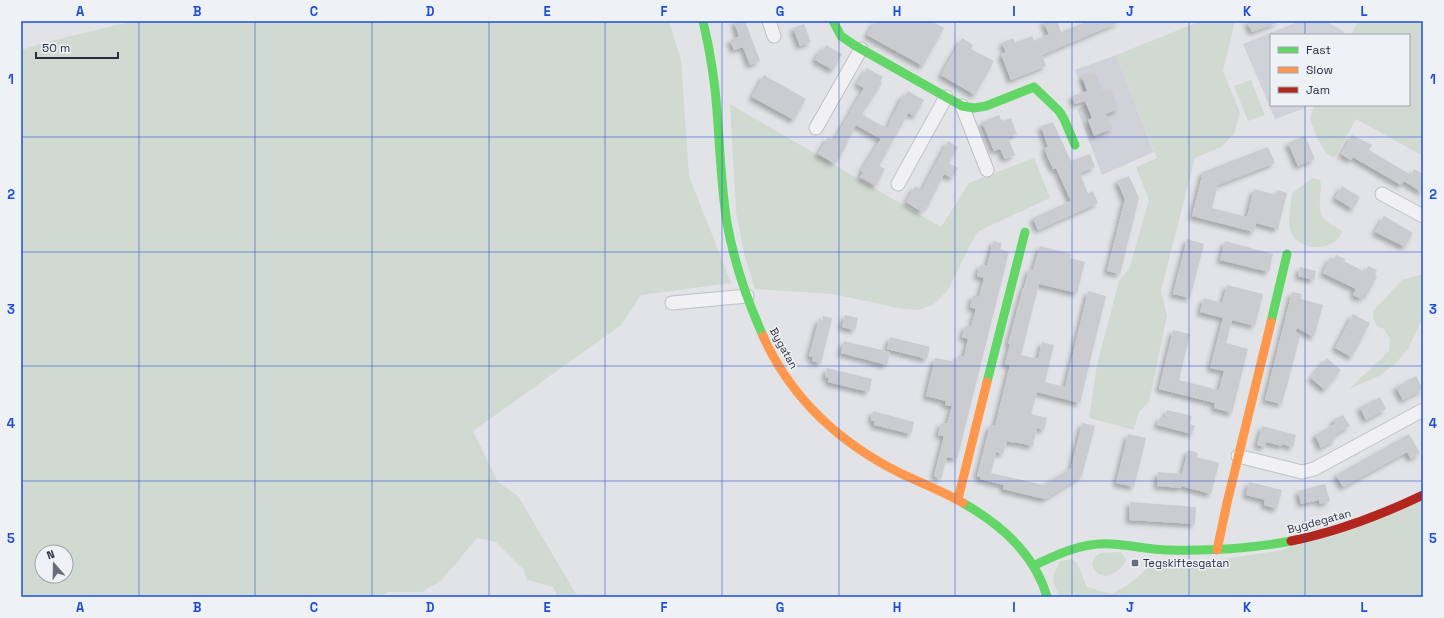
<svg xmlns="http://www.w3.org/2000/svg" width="1444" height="618" font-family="'Space Grotesk',sans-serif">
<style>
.built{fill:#cfd2d9}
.green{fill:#d0dad1;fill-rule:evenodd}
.building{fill:#cbccd0;filter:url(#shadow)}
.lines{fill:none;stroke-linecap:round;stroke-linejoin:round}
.street-casing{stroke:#bfc1c4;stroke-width:15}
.street{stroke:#f1f1f3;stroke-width:13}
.fast{stroke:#63d668;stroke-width:9}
.slow{stroke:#ff974d;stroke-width:9}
.jam{stroke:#b3261e;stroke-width:9}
.grid{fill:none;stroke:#1d4ed8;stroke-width:1;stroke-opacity:0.55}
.poi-dot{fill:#696d79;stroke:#eef1f6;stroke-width:1.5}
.labels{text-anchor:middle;stroke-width:3;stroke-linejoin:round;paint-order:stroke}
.street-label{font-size:11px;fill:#282e3f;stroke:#eef1f6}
.poi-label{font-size:11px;fill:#282e3f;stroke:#eef1f6;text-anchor:start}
.neatline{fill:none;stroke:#1d4ed8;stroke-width:1.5}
.grid-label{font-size:13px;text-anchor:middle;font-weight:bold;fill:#1d4ed8}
</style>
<defs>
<filter id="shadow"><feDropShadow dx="-3.5" dy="3.5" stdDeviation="2" flood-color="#0004"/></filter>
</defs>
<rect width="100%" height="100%" fill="#e1e3e6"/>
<path class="built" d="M1300 21H1325L1345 32 1343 35H1271V105H1307L1305 108 1275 119 1243 44Z
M1116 55 1154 152 1102 175 1077 109 1088 104 1075 70Z"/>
<path class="green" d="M135 21H669L681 60 689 176 731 283 641 295 621 325 473 431 498 482 518 496 576 594 607 595 608 597H558L553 587 527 580 524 570 496 542 477 538 442 580 422 592H388L379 597H21V50L54 40ZM42 552H66V576H42Z
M1201 21H1235L1223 71 1240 113 1234 134 1221 147 1195 158 1161 290 1167 316 1149 402 1138 413 1134 430 1089 418 1097 365 1119 281 1129 269 1149 200 1136 167 1157 158 1116 55Z
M1358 21H1423V156L1356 119 1334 158 1326 153 1317 138 1310 119 1314 105H1409V35H1351Z
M1251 80 1265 115 1248 121 1234 86Z
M730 104 941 227 969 183 1034 158 1050 198 979 231 975 236 948 290 933 305 919 310 903 309 833 294 755 289 744 253 736 212Z
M1313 178 1320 180C1323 191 1316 208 1323 218 1326 222 1338 228 1342 231 1337 251 1304 252 1293 236 1286 225 1291 206 1292 193Z
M1423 274V318L1408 349 1395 364 1379 376 1349 389 1389 351 1390 339 1384 329 1377 326 1373 318V311L1402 280Z
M1423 500V597H1060C1053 583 1050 579 1059 564L1058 562 1071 559 1077 563 1087 587 1112 594 1128 585 1156 561 1202 562 1278 551Z
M1121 552 1126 560C1123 568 1114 574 1106 576 1098 575 1095 572 1092 565L1095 557 1100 553Z"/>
<path class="building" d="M734 21H745L760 61 750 65 743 47 734 50 730 40 739 37Z
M875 21H931L944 28 923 66 867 35Z
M1043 21H1057L1061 32 1088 21H1122L1042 55 1046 66 1011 80 1001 54 1006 52 1002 43 1013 38 1015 43 1032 36 1034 41 1049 34Z
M1247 21H1279V22L1252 32Z
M804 24 811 42 800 46 793 28Z
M962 38 973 45 971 49 994 61 975 95 941 75Z
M826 45 842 54 833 70 815 60 821 49 823 50Z
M867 68 883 77 880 82 882 83 862 114 877 123 887 128 903 95 905 96 908 91 924 100 915 116 908 113 891 144 879 166 885 169 876 186 860 177 863 172 861 171 881 139 856 125 847 142H848L839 159 837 158 834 163 818 154 828 137 834 141 852 109 864 88 857 84Z
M1095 72 1103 92 1111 89 1118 109 1106 114 1112 129 1094 136 1088 120 1092 118 1085 101 1075 104 1072 96 1087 91 1082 77Z
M764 75 806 99 794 120 752 97Z
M999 115 1001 120 1003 119V121L1011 118 1017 134 1008 137 1015 155 1005 159 1000 149 994 151 982 122Z
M1053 122 1071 161 1090 154 1095 167 1080 173 1088 194 1093 191 1098 203 1038 230 1033 218 1071 201 1056 168 1053 169 1046 153 1045 148 1048 147 1041 126Z
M1352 135 1372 145 1369 150 1411 175 1414 169 1423 174V193L1404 181 1401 185 1353 157 1351 160 1341 154Z
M1305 136 1315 159 1298 166 1288 143Z
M948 141 958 147 949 163 958 168 952 178 944 174 927 208 925 207 922 212 906 202 915 186 922 190Z
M1268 147 1275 163 1218 185 1212 208 1247 217 1254 189 1276 195 1277 190 1287 193 1278 229 1256 223 1254 232 1192 216 1203 172Z
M1129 176 1139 198 1120 274 1107 271 1125 199 1117 181Z
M1342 186 1360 197 1353 209 1335 198Z
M1384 216 1413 233 1405 247 1375 232Z
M1187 239 1204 244 1190 298 1173 294Z
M993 241 1002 243 1000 249 1009 252 957 459 947 457 941 479 934 476 944 436 938 435 941 423 947 424 952 406 945 405 946 401 926 396 935 358 956 362 958 356 964 357 968 339 962 337 965 326 971 327 976 309 970 307 973 295 979 297 984 278 977 276 980 265 987 266Z
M1225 241 1273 254 1269 272 1220 260Z
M1040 246 1071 254 1070 258 1085 262 1077 293 1039 284 1021 355 1038 359 1042 342 1054 345 1045 382 1065 387 1088 291 1106 296 1080 403 1037 392 1031 414 1047 418 1044 430 1037 428 1033 446 1014 442V443L1007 441 1003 454 996 452 991 473 1043 485 1071 468 1082 423 1095 426 1082 476 1045 499 1003 489 1004 485 980 479V477L977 476 990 425 995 426 1010 365 1005 364 1010 344H1008L1023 288H1024L1029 269 1033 270Z
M1336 255 1345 259 1344 261 1365 272 1368 266 1377 270 1375 274 1377 277 1367 295H1364L1362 299 1353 295 1356 289 1323 273 1330 258 1334 259Z
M1300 267 1316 271 1314 280 1298 276Z
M1227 285 1263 294 1255 326 1232 320 1226 343 1248 349 1232 413 1214 408 1215 403 1159 389 1173 330 1190 334 1179 380 1219 390 1224 371 1210 368 1223 318 1200 312 1204 298 1222 303Z
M1292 292 1302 294 1301 299 1323 305 1314 337 1297 328 1295 332 1300 336 1282 404 1265 400Z
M1353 314 1370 323 1352 357 1335 348Z
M845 315 858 318 855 330 842 327Z
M823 316 832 318 821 363 812 361 813 357 809 356 819 319 823 320Z
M890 337 930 347 927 359 887 349Z
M844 341 890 352 887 365 841 353Z
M1327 358 1341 370 1325 390 1311 378Z
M827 368 872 379 869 392 828 382 829 378 825 377Z
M1416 376 1423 389 1403 400 1396 387Z
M1380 397 1386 409 1366 420 1360 407Z
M1167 410 1192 416 1190 424 1195 426 1192 434 1157 425 1160 417 1165 418Z
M873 411 914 422 911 434 874 425V421L871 420Z
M1343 415 1350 426 1334 435 1336 439 1321 448 1315 435 1335 424 1333 420Z
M1262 426 1296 435 1293 447 1282 444V446L1266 442 1265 447 1257 445Z
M1128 434 1146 438 1134 487 1116 483Z
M1409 434 1420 453 1411 459 1407 452 1343 487 1336 475Z
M1188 450 1198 453 1197 457 1219 463 1211 494 1181 486V488L1157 486 1158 472 1182 474Z
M1249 482 1282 490 1277 509 1264 505 1265 500 1246 495Z
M1325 484 1330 501 1320 504 1319 500 1301 504 1298 491Z
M1130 502 1196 507 1195 524 1129 520Z"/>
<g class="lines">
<g class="street-casing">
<path id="street" d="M769 21 774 36
M962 106 987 170
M816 128 861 49
M898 184 946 97
M1382 194 1423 216
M672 303 747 296
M1238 456 1302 472 1314 469 1423 410"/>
</g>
<use href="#street" class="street"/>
<path class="fast" d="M703 21C710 51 715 81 717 111 720 148 721 186 727 223 734 262 747 300 763 336
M833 21 841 36 854 45 962 106 974 108 986 106 1034 87 1059 111 1064 119 1075 145
M1271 322 1287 254
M987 382 1025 232
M963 503C1000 524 1035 554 1047 597
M1033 566C1058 554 1083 542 1111 544 1131 545 1150 550 1169 550 1210 551 1250 549 1291 541"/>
<path class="slow" d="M763 336C791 398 840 443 900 473 921 483 943 491 963 503
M958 499 987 382
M1217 550 1227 503 1271 322"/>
<path class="jam" d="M1291 541C1337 532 1381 515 1423 495"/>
</g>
<path class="grid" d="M139 21V597M255 21V597M372 21V597M489 21V597M605 21V597M722 21V597M839 21V597M955 21V597M1072 21V597M1189 21V597M1305 21V35M1305 105V597M21 137H1423M21 252H1423M21 366H1423M21 481H1423"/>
<rect class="poi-dot" x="1131" y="559" width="8" height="8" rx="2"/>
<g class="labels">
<g class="street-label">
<text transform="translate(784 348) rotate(61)" y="4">Bygatan</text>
<text transform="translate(1319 521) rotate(-15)" y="4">Bygdegatan</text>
</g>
<g class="poi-label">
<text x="1143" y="567">Tegskiftesgatan</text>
</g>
</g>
<rect width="1444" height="618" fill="none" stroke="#eef1f6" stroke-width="44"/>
<rect x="1270" y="34" width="140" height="72" fill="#eef1f6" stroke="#9fa3ad"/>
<rect x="1278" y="47" width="20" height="6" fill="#63d668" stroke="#9fa3ad"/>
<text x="1306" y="54" font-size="12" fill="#282e3f">Fast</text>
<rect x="1278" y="67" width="20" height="6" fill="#ff974d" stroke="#9fa3ad"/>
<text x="1306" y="74" font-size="12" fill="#282e3f">Slow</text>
<rect x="1278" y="87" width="20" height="6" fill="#b3261e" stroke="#9fa3ad"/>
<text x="1306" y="94" font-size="12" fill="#282e3f">Jam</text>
<g transform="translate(54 564) rotate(340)"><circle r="19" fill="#eef1f6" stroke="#9fa3ad"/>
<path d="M0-3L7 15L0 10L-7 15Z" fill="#696d79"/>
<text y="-6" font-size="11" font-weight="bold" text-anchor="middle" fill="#282e3f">N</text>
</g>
<path d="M36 52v6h82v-6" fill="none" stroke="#282e3f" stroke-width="2"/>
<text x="42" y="52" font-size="12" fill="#282e3f" stroke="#eef1f6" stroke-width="3" paint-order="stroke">50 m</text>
<rect x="22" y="22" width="1400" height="574" class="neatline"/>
<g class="grid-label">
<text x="80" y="16">A</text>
<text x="197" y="16">B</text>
<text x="314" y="16">C</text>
<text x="430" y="16">D</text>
<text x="547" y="16">E</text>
<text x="664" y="16">F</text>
<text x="780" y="16">G</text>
<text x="897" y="16">H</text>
<text x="1014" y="16">I</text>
<text x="1130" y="16">J</text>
<text x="1247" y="16">K</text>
<text x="1364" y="16">L</text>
<text x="11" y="84">1</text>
<text x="1433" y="84">1</text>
<text x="11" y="199">2</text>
<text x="1433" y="199">2</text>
<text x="11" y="314">3</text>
<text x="1433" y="314">3</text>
<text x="11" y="428">4</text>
<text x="1433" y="428">4</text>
<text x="11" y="543">5</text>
<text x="1433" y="543">5</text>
<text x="80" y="612">A</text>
<text x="197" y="612">B</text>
<text x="314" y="612">C</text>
<text x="430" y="612">D</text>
<text x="547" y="612">E</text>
<text x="664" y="612">F</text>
<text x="780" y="612">G</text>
<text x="897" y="612">H</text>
<text x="1014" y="612">I</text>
<text x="1130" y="612">J</text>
<text x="1247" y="612">K</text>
<text x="1364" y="612">L</text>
</g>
</svg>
